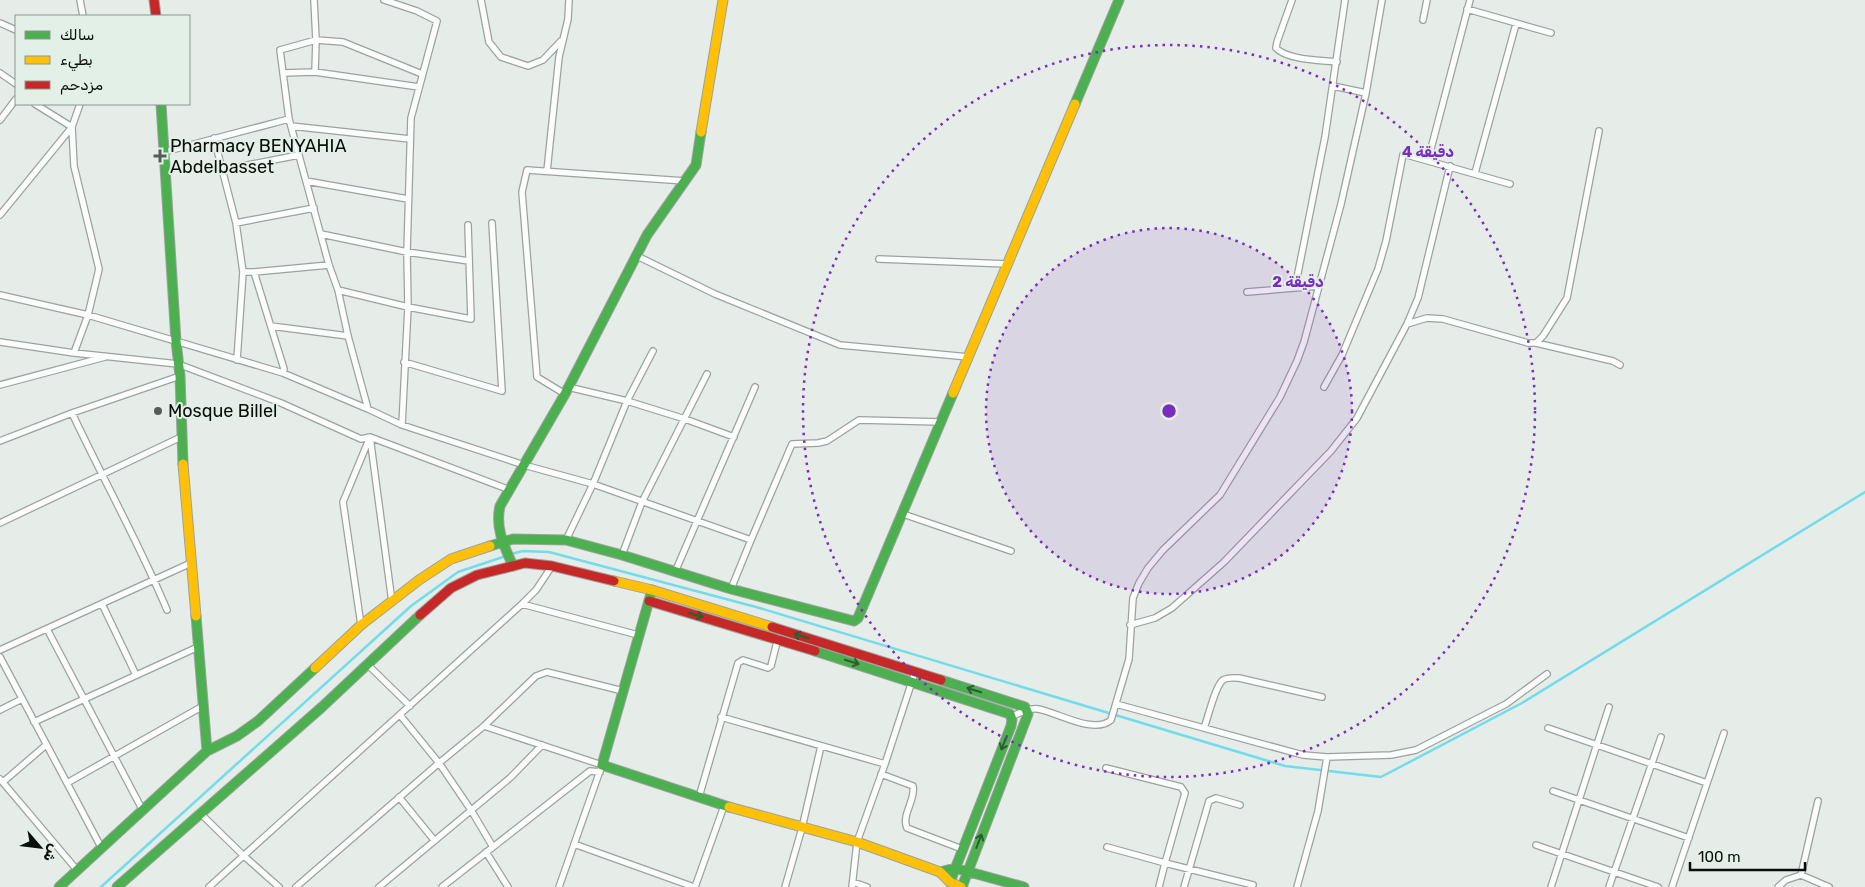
<svg xmlns="http://www.w3.org/2000/svg" width="1865" height="887" font-family="Rubik,Vazirmatn,sans-serif">
<style>
.lines{fill:none;stroke-linecap:round;stroke-linejoin:round}
.stream{stroke:#72dcec;stroke-width:2.5}
.street-casing{stroke:#9ca29e;stroke-width:8}
.fast-casing{stroke:#9ca29e;stroke-width:11}
.slow-casing{stroke:#9ca29e;stroke-width:11}
.jam-casing{stroke:#9ca29e;stroke-width:11}
.street{stroke:#fbfcfc;stroke-width:5.5}
.fast{stroke:#4caf50;stroke-width:9}
.slow{stroke:#ffc107;stroke-width:9}
.jam{stroke:#c62828;stroke-width:9}
.oneway{stroke:#2b5e2e}
.ring{fill:none;stroke:#7b2cbf;stroke-width:2.5;stroke-dasharray:2.5 5}
.poi-dot{fill:#575c58;stroke:#e3f0e7;stroke-width:2}
.labels{text-anchor:middle;stroke-width:4;stroke-linejoin:round;paint-order:stroke}
.poi-label{font-size:18px;fill:#0a0e0b;stroke:#e3f0e7;text-anchor:start}
.centre{fill:#7b2cbf;stroke:#e3f0e7;stroke-width:2.5}
.ring-label{font-size:15px;text-anchor:middle;font-weight:bold;fill:#7b2cbf;stroke:#e3f0e7;stroke-width:4;stroke-linejoin:round;paint-order:stroke}
</style>
<rect width="100%" height="100%" fill="#e6ede8"/>
<g class="lines">
<path class="stream" d="M511 554 523 551 549 552 756 607 1285 766 1381 777 1522 703 1865 492
M101 887 411 606 458 572 506 556"/>
<g class="street-casing">
<path id="street" d="M80 0 83 16
M314 0 316 40 315 72
M384 0 417 11 437 21 411 118 407 252 408 307 402 425
M481 0 489 42 501 57 528 66 543 60 561 41
M1292 0 1277 42 1276 48C1287 60 1320 60 1337 62
M1467 9 1551 33
M1423 20 1427 0
M0 23 16 30
M0 73 16 84
M283 73 315 72 419 87
M1333 86 1366 93
M35 104 72 127 74 166 99 269 88 315 74 353
M0 120 16 99
M291 126 410 139
M214 138 236 223 243 272
M164 152 289 119
M1428 160 1470 0
M222 170 299 155
M547 171 559 57 568 19 569 0
M1475 173 1516 24
M306 181 408 199
M0 215 72 127 80 104
M236 223 314 208
M321 234 407 252 469 261
M637 256 715 294 840 345 969 357
M879 259 1008 264
M254 272 329 265
M1295 288 1325 137 1345 0
M338 290 408 307 471 319 468 225
M1247 292 1319 286
M0 295 88 315 283 373 368 409 402 425 524 465 593 484 751 540 731 589
M1407 324 1427 318 1443 319 1528 343H1536L1543 336 1567 298 1599 131
M271 326 348 336
M0 342 74 353 178 364 281 403 361 439 370 437 392 602
M1536 343 1613 361 1620 365
M237 360 243 272H254L284 369 283 373
M404 362 502 391 492 223
M0 385 105 357
M568 387 627 401 685 419 734 437
M1324 387 1342 355 1378 269 1386 241 1403 155H1407L1510 184
M565 394 537 377 522 192 527 170 685 181
M368 409 348 336 338 290 329 265 289 119 280 50 316 40 343 42 422 74
M72 413C103 479 139 543 167 610
M0 441 72 413 180 376
M903 514 1011 551
M0 523 181 437
M566 540 593 484 627 401 653 351
M751 540 792 444 818 443 827 441 859 420 942 422
M622 555 642 502 707 374
M675 572 755 387
M102 604 136 675
M522 604 638 635
M361 625 343 502 370 437 510 490
M1130 625 1155 618 1172 608 1224 562 1331 451 1357 418 1407 324 1418 298 1450 166
M47 629 142 809
M0 650 191 563
M0 657 101 847
M367 664 410 706
M1116 704 1303 755 1327 757 1391 755 1416 750 1506 704 1547 674
M0 710 22 699
M400 715 439 763 471 810 493 847
M721 717 885 764
M1011 717C1019 713 1028 708 1038 709 1057 712 1094 735 1111 720L1129 659 1133 598 1139 583 1148 568 1163 550 1220 495 1280 397 1297 361 1304 342 1341 204 1366 93 1382 0
M34 722 198 647
M484 726 602 765 559 887
M1204 728C1208 718 1215 686 1223 680 1227 677 1235 678 1239 678L1322 697
M1548 728 1707 783
M1106 768 1181 787 1185 793 1165 863 1107 847
M881 774 913 786C916 800 901 815 907 828L962 849
M0 779 77 870
M3 782 46 745
M67 783 203 706
M1553 791 1689 838
M399 797 434 840
M699 797 738 663 743 660 768 668 771 666 778 638
M201 814 244 856 279 887
M574 844 694 887
M1536 845 1658 887
M486 852 508 887
M1801 875 1829 887
M853 882 867 887
M209 887 522 604 536 590 552 566
M296 887 439 763 484 726 536 676 547 672 623 691
M379 887 511 777 542 745
M442 887 590 771 600 772
M695 887 724 806
M785 887 802 828 821 746
M852 887 857 842 885 764 915 672
M1159 887 1165 863 1253 885
M1184 887 1209 801 1216 798 1240 805
M1297 887 1318 811 1327 757
M1551 887 1609 707
M1609 887 1661 737
M1672 887 1724 733
M1778 887 1786 880 1801 875 1818 801"/>
</g>
<g class="fast-casing">
<path id="fast" d="M161 104 176 341 180 376 183 464
M1075 104 1119 0
M490 546 513 539 566 540 622 555 731 589 854 621 858 618 953 393
M513 566C504 546 495 528 500 506L565 394 647 235 696 165 701 132
M652 590 602 765 729 807
M196 616 207 751
M815 651 1010 714 1012 720 1011 726 950 882
M941 680 1025 707 1028 714 962 887
M940 872 955 868 1024 887
M59 887 207 751 237 736 258 721 315 668
M117 887 322 707 420 615"/>
</g>
<g class="slow-casing">
<path id="slow" d="M701 132 723 0
M953 393 1075 104
M183 464 196 616
M614 581 652 590 772 627
M315 668 361 625 419 580 451 559 490 546
M729 807 857 842 940 872 950 882 961 887"/>
</g>
<g class="jam-casing">
<path id="jam" d="M154 0 156 16
M649 601 815 651
M420 615 451 588 477 575 525 563 552 566 614 581
M772 627 941 680"/>
</g>
<use href="#street" class="street"/>
<use href="#fast" class="fast"/>
<use href="#slow" class="slow"/>
<use href="#jam" class="jam"/>
</g>
<defs><path id="oneway-shaft" d="M-6 0H5M1.5-3L5.5 0L1.5 3" fill="none" stroke-width="1.6" stroke-linecap="round" stroke-linejoin="round" transform="scale(1.25)"/></defs>
<g class="oneway">
<use href="#oneway-shaft" transform="translate(696 615) rotate(16)"/>
<use href="#oneway-shaft" transform="translate(801 636) rotate(-163)"/>
<use href="#oneway-shaft" transform="translate(852 662) rotate(17)"/>
<use href="#oneway-shaft" transform="translate(974 690) rotate(-163)"/>
<use href="#oneway-shaft" transform="translate(1004 743) rotate(112)"/>
<use href="#oneway-shaft" transform="translate(979 841) rotate(-69)"/>
</g>
<circle cx="1169" cy="411" r="183" fill="#7b2cbf" fill-opacity=".12"/>
<g class="ring">
<circle cx="1169" cy="411" r="183"/>
<circle cx="1169" cy="411" r="366"/>
</g>
<g class="poi-dot">
<path d="M157.5 148.5h5v5h5v5h-5v5h-5v-5h-5v-5h5z"/>
<circle cx="158" cy="411" r="5"/>
</g>
<g class="labels">
<g class="poi-label">
<text x="170" y="152">Pharmacy BENYAHIA<tspan x="170" dy="21">Abdelbasset</tspan></text>
<text x="168" y="417">Mosque Billel</text>
</g>
</g>
<circle cx="1169" cy="411" r="8" class="centre"/>
<g class="ring-label">
<text x="1428" y="157">4 دقيقة</text>
<text x="1298" y="287">2 دقيقة</text>
</g>
<rect x="15" y="15" width="175" height="90" fill="#e3f0e7" stroke="#8c968f"/>
<rect x="25" y="31" width="25" height="8" fill="#4caf50" stroke="#8c968f"/>
<text x="60" y="40" font-size="15" fill="#0a0e0b">سالك</text>
<rect x="25" y="56" width="25" height="8" fill="#ffc107" stroke="#8c968f"/>
<text x="60" y="65" font-size="15" fill="#0a0e0b">بطيء</text>
<rect x="25" y="81" width="25" height="8" fill="#c62828" stroke="#8c968f"/>
<text x="60" y="90" font-size="15" fill="#0a0e0b">مزدحم</text>
<g transform="translate(40 847) rotate(118)" stroke="#e3f0e7" stroke-width="4" paint-order="stroke">
<path d="M0-4L9 19L0 12L-9 19Z" fill="#0a0e0b"/>
<text y="-8" font-size="14" font-weight="bold" text-anchor="middle" fill="#0a0e0b">ش</text>
</g>
<path d="M1690 862v8h115v-8" fill="none" stroke="#0a0e0b" stroke-width="2.5"/>
<text x="1698" y="862" font-size="15" fill="#0a0e0b" stroke="#e3f0e7" stroke-width="4" paint-order="stroke">100 m</text>
</svg>
